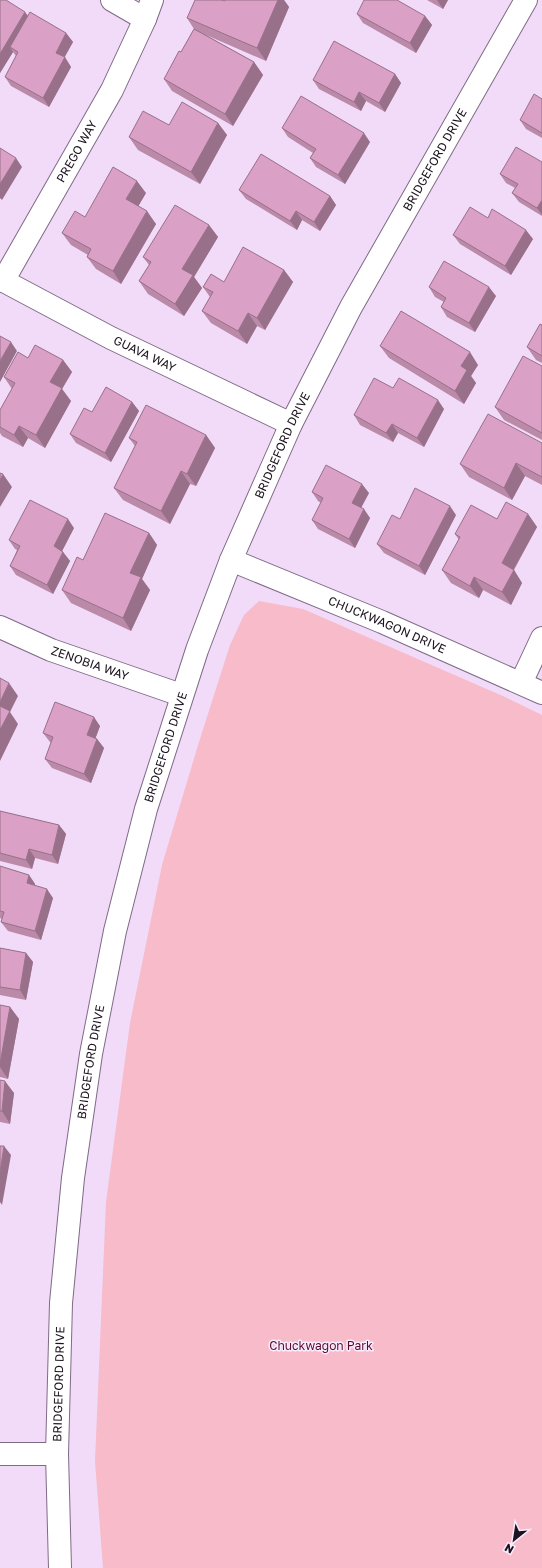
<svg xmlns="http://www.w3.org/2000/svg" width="542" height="1568" font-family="'Golos Text',sans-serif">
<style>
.green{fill:#f7bbc9}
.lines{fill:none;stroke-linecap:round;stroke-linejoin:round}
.minor-casing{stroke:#7f6b86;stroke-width:24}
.tertiary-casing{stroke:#7f6b86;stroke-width:24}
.minor{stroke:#fff;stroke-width:22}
.tertiary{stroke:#fff;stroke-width:22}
.wall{fill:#bb8aa9}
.shaded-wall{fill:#99708a}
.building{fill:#daa0c5;stroke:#99708a}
.labels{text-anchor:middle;stroke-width:3;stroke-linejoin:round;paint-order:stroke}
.street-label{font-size:12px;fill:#1b131d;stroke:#f9ecfe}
.park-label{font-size:12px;fill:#5b0c2c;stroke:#f9ecfe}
</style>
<rect width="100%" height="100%" fill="#f1dbf8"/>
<path class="green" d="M259 601 303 609 505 697 542 715V1568H103L95 1461 106 1202 130 1023 162 865 199 742 230 645 244 615Z"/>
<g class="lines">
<g class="minor-casing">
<g id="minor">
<path d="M112 0 145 19"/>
<path id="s1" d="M0 279 111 338 291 424"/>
<path id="s2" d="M3 281 112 90 145 19 152 0"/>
<path id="s3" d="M231 560 382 622 542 693"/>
<path id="s4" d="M0 627 51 650 181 695"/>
<path d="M521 683 542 638"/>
<path d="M0 1454H57"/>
</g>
</g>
<g class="tertiary-casing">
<g id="tertiary">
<path id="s5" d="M60 1568 57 1454 61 1303 73 1178 91 1054 115 931 146 809 197 650 231 560 291 424 351 307 526 0"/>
</g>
</g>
<use href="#minor" class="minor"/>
<use href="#tertiary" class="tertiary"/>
</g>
<path class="wall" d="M0 0 28 16 66 33 73 42 64 57 71 67 49 107 11 86 5 77 16 56 13 52 0 73Z
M225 0H284L289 7 266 61 206 35 254 62 263 75 233 126 172 91 164 79 181 52 194 29 187 18 225 1Z
M427 0H448L443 9Z
M357 14 425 16 432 25 416 53 363 23Z
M395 74 401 83 385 112 366 101 361 111 319 89 313 80Z
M542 99V138L526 129 520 120Z
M218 123 227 135 200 184 138 150 129 137Z
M282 128 370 142 345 184 316 167 310 158 313 153 288 137Z
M542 162V216L519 202 512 193 515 188 506 183 500 174Z
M239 190 330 196 336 205 320 231 302 220 297 230 246 199Z
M146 193 138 206 156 224 121 284 96 269 87 257 88 255 71 245 62 233 85 217Z
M488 218 533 239 511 275 460 244 453 235Z
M209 225 218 237 194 277 202 288 184 316 148 294 139 281 149 265 143 257Z
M284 270 293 282 265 330 257 326 247 344 211 323 202 311 210 297 203 287 224 282Z
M429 287 496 296 475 332 447 317 441 307 444 302 435 297Z
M542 325V363L536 360 527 347Z
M380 346 478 365 471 376 476 383 464 404 389 358Z
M28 358 63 360 72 372 62 389 71 401 45 448 28 438 23 447 2 436 0 433V410L12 389 4 377Z
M542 366V440L504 420 495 407Z
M393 388 444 409 424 447 398 433 393 442 360 425 354 415Z
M132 402 139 411 111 462 76 443 70 434 92 412Z
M206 435 215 448 196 486 190 484 170 524 123 500 114 488 135 446 129 438Z
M542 443V485L525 476 512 500 469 477 460 464Z
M312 492 369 493 361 507 370 518 355 548 318 529 312 520 321 503 318 501Z
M528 514 537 527 514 570 522 583 511 605 483 590 479 598 451 583 442 570 459 540 455 534 497 519Z
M456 515 425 575 384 553 377 544Z
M74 528 62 551 63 552 70 561 53 594 16 575 10 566 17 550 15 549 9 540Z
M149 533 157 545 142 579 150 590 131 631 71 603 62 590 83 560Z
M100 726 95 739H97L104 748 91 783 52 768 45 759 51 743 50 742 43 733Z
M0 811 59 825 66 834 58 864 35 858 32 869 0 861Z
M0 866 29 875 35 884V885L53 898 41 940 8 931 1 922 2 919 0 918Z
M0 948 26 953 33 962 26 1000 0 995Z
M0 1005 10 1007 19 1019 8 1079 0 1077Z
M0 1080 14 1093 10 1124 0 1122Z"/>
<path class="shaded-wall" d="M278 0H284L289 7 266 61 257 48Z
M437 0H448L443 9Z
M25 12 32 21 10 47 13 52 0 73V54Z
M425 16 432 25 416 53 410 43Z
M66 33 73 42 62 62 56 53Z
M65 57 71 67 49 107 43 98Z
M254 62 263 75 233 126 225 114Z
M395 74 401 83 385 112 379 103Z
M359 92 366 101 361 111 354 102Z
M218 123 227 135 200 184 191 172Z
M364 133 370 142 345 184 338 175Z
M16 158 22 167 2 200 0 198V184Z
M137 181 146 193 135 212 126 199Z
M330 196 336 205 320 231 314 222Z
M542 200V215L537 208Z
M147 211 156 224 121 284 113 271Z
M296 211 302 220 297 230 290 221Z
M209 225 218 237 194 277 202 288 184 316 175 304 182 269Z
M526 230 533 239 511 275 505 266Z
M284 270 293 282 265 330 257 318Z
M489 287 496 296 475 332 469 323Z
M248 313 257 326 247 344 238 331Z
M11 342 17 351 0 382V361Z
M470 352 478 365 471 376 476 383 464 404 455 391 461 366Z
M63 360 72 372 62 389 71 401 45 448 36 435 50 382Z
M438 400 444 409 424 447 417 438Z
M132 402 139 411 111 462 105 453Z
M392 424 398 433 393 442 386 433Z
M19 426 28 438 23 447 14 435Z
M206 435 215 448 196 486 187 474Z
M516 463 525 476 512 500 504 488Z
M181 471 190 484 170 524 161 511Z
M3 474 12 487 0 507V480Z
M362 484 369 493 359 512 352 503Z
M450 506 456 515 425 575 419 566Z
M364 509 370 518 355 548 349 539Z
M528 514 537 527 510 576 502 563Z
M68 519 74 528 60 555 54 546Z
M149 533 157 545 142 579 150 590 131 631 123 618 130 573Z
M63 552 70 561 53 594 47 585Z
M514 570 522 583 511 605 502 592Z
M474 577 483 590 479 598 470 586Z
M9 683 18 696 10 712 18 724 0 761V702Z
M94 717 100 726 93 745 87 735Z
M97 739 104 748 91 783 84 774Z
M59 825 66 834 58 864 52 855Z
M29 849 35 858 32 869 26 860Z
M29 875 35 884 33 892 27 883Z
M47 889 53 898 41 940 35 931Z
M26 953 33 962 26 1000 20 990Z
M10 1007 19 1019 8 1079 0 1067V1064Z
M5 1081 14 1093 10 1124 2 1111Z
M4 1146 11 1155 2 1205 0 1202V1172Z"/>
<path class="building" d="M0 0H6L25 12 0 54Z
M195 0H221L225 1V0H278L257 48 187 18Z
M364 0H397L425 16 410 43 357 14Z
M30 12 66 33 56 53 65 57 43 98 5 77 18 52 10 47Z
M194 29 254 62 225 114 164 79 179 51 181 52Z
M334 41 395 74 379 103 359 92 354 102 313 80Z
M534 94 542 99V133L520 120Z
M301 96 364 133 338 175 310 158 316 149 282 128Z
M182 102 218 123 191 172 129 137 143 111 169 125Z
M516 147 542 162V200L537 208 512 193 518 184 500 174Z
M0 148 16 158 0 184Z
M261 154 330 196 314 222 296 211 290 221 239 190Z
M113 167 137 181 126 199 147 211 113 271 87 257 91 249 62 233 75 211 85 217Z
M175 205 209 225 182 269 193 275 175 304 139 281 151 262 143 257Z
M470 207 488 218 492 209 526 230 505 266 453 235Z
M243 247 284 270 257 318 248 313 238 331 202 311 213 292 203 287 211 274 224 282Z
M444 261 489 287 469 323 441 307 446 298 429 287Z
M401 311 470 352 461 366 467 370 455 391 380 346Z
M540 324 542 325V356L527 347Z
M0 336 11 342 0 361Z
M35 345 63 360 50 382 62 388 36 435 19 426 14 435 0 427V410L15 383 4 377 18 352 28 358Z
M523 356 542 366V433L495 407Z
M374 378 393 388 399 378 438 400 417 438 392 424 386 433 354 415Z
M106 387 132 402 105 453 70 434 84 408 92 412Z
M146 405 206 435 187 474 181 471 161 511 114 488 137 442 129 438Z
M488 414 542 443V477L516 463 504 488 460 464Z
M326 465 362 484 352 503 364 509 349 539 312 520 323 498 312 492Z
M0 473 3 474 0 480Z
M415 488 450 506 419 566 377 544 392 515 400 519Z
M30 500 68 519 54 546 63 552 47 585 10 566 20 546 9 540Z
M506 502 528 514 502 563 514 570 502 592 474 577 470 586 442 570 460 537 455 534 471 505 497 519Z
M105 513 149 533 130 573 141 577 123 618 62 590 77 557 83 560Z
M0 678 9 683 0 702Z
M55 702 94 717 87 735 97 739 84 774 45 759 53 737 43 733Z
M0 706 10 711 0 730Z
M0 811 59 825 52 855 29 849 26 860 0 853Z
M0 866 29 875 27 883 47 889 35 931 1 922 4 912 0 911Z
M0 948 26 953 20 990 0 987Z
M0 1005 10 1007 0 1064Z
M0 1080 5 1081 2 1111H0Z
M0 1146H4L0 1172Z"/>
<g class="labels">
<g class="street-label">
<text dy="4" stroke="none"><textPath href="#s2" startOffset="149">PREGO WAY</textPath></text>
<text dy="4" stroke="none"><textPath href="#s5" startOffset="1480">BRIDGEFORD DRIVE</textPath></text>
<text dy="4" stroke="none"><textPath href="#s1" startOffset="163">GUAVA WAY</textPath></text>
<text dy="4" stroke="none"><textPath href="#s5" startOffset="1156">BRIDGEFORD DRIVE</textPath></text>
<text dy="4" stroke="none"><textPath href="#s3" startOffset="169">CHUCKWAGON DRIVE</textPath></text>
<text dy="4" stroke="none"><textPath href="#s4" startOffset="97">ZENOBIA WAY</textPath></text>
<text dy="4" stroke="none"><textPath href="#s5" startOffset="832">BRIDGEFORD DRIVE</textPath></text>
<text dy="4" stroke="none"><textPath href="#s5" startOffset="508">BRIDGEFORD DRIVE</textPath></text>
<text dy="4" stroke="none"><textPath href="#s5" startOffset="184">BRIDGEFORD DRIVE</textPath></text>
</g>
<g class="park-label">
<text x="321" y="1350">Chuckwagon Park</text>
</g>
</g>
<g transform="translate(514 1540) rotate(210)" stroke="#f9ecfe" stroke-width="3" paint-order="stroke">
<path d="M0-3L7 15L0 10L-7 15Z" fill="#1b131d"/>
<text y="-6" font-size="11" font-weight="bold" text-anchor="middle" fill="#1b131d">N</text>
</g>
</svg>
